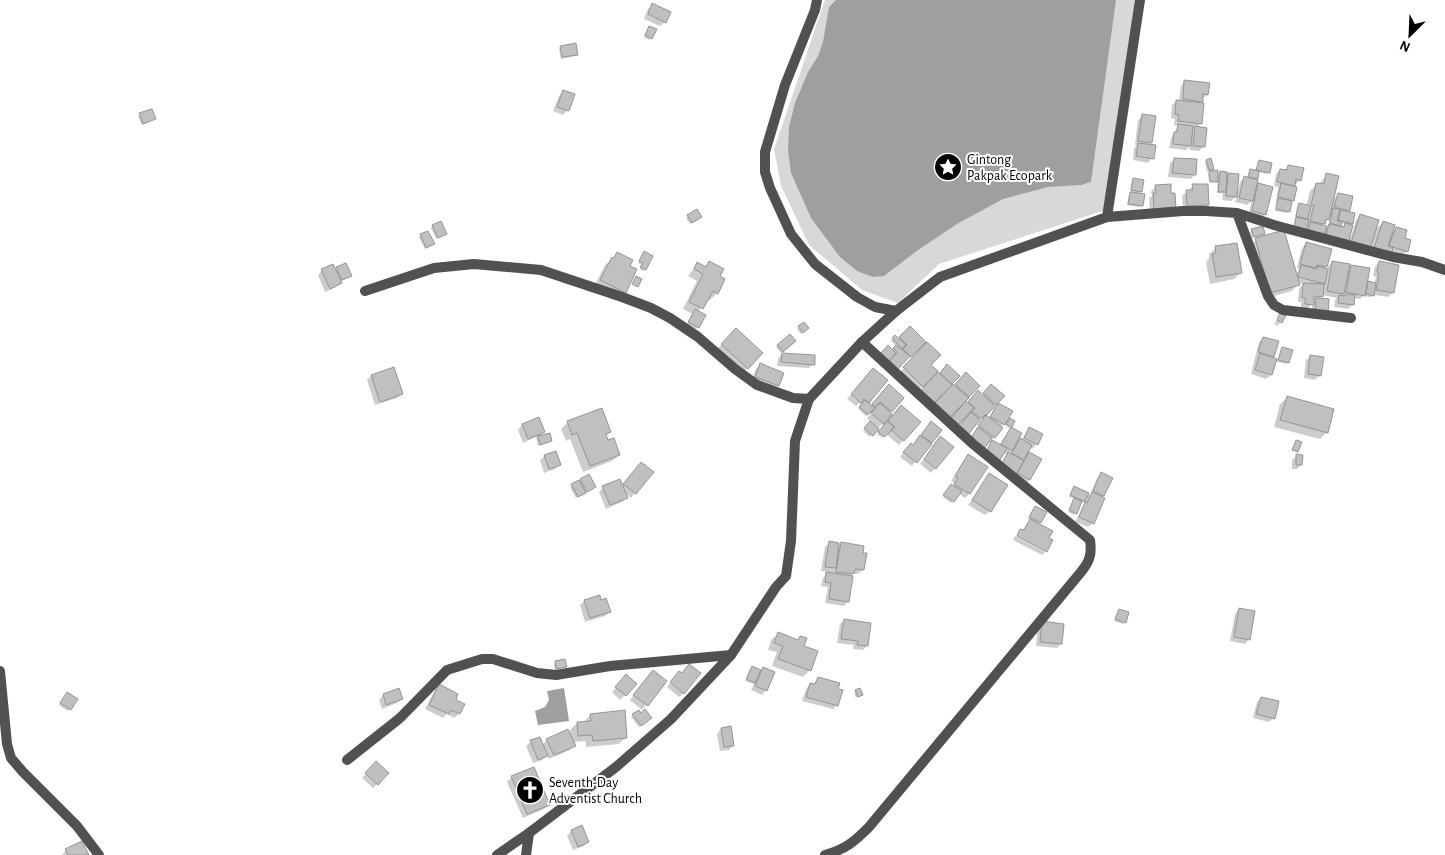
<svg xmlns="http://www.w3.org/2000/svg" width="1445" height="855" font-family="'Alegreya Sans',sans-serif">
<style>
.green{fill:#d8d8d8}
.water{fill:#9f9f9f}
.shadow{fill:#0003;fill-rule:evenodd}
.building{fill:#c0c0c0;stroke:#959595}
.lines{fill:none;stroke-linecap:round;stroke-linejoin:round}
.minor{stroke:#515151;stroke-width:10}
.tertiary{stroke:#515151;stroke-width:10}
.labels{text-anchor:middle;stroke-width:4;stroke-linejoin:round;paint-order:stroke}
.poi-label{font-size:14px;fill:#000;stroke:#fff;text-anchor:start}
</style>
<rect width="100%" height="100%" fill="#fff"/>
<path class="green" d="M825 0H1140L1112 208 939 264 898 303 862 290 809 245 781 186 774 149Z"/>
<path class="water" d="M836 0H1116L1091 182 1081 185 1048 187 1003 199 957 224 918 250 884 276 873 277 857 271 840 257 811 218 791 173 788 151 789 127 795 103 808 72 818 56 823 42 829 7Z
M564 688 569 721 538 725 535 711 545 707 549 700 547 691Z"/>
<path class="shadow" d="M653 5 665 22 660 26 644 19 648 9Z
M649 27 655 30 649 40 644 37Z
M561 47 576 54 575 56 561 59 559 49Z
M1185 81 1207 94 1199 103 1200 124 1196 128 1205 129 1203 147 1199 151 1189 150 1190 146 1186 150 1169 148 1171 138 1178 126 1174 125 1175 119 1171 118 1172 105 1177 101H1179L1181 86Z
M563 91 568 110 563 115 553 111 559 96Z
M140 115 154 119 142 125 138 116Z
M1143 115 1151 143 1148 145 1152 158 1148 163 1133 160 1134 148 1137 146 1135 145 1138 120Z
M1174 159 1195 174 1191 179 1168 177 1170 163Z
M1206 161 1213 169 1207 172 1205 162Z
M1259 161 1268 173 1267 174 1258 172 1254 180 1255 189 1259 184 1265 214 1261 219 1248 215 1252 201 1247 205 1235 202 1237 196 1231 201 1222 200 1223 193H1217L1218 180 1209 181 1208 174 1210 172 1217 176 1220 173 1225 177 1228 174 1238 192 1240 182 1244 178 1247 179 1251 171 1255 172Z
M1289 166 1300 180 1296 184H1294L1293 200 1290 203 1287 213 1275 211 1278 187 1274 186 1276 174 1280 170 1284 171Z
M1327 175 1332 200 1339 194 1349 210 1346 212 1352 223 1349 225V236L1351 237 1356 220 1361 215 1375 230 1383 222 1392 233 1396 228 1403 239 1407 251 1402 255 1371 252 1373 245 1365 253 1293 230 1297 207 1299 205 1306 206 1310 191 1317 184H1319ZM1330 217 1328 226 1327 227 1322 226ZM1340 223 1345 224 1341 228 1338 227Z
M1133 180 1141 192 1138 194 1142 205 1140 207 1127 205 1129 195 1132 192H1130L1132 181Z
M1156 186 1170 194 1150 214 1149 198 1152 196 1151 191Z
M1193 186 1208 204 1204 209 1183 210 1182 196Z
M688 216 699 219 690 224 686 218Z
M433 226 446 234 436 239 431 228Z
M1252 230 1264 233 1252 238 1250 232Z
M421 235 433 244 425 249 419 237Z
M1256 240 1296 276 1299 269 1297 268 1302 248 1306 244 1326 267 1324 269 1328 270V266L1333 262 1347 271 1352 266 1366 286 1369 283 1374 284 1376 277 1373 276 1375 267 1379 262 1398 266 1393 293 1388 297 1374 295 1371 297 1363 296 1360 299 1354 298 1353 304 1348 309 1334 307 1335 300 1337 298 1322 295 1319 299 1327 313 1312 317V304L1308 308H1301V302H1298L1299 288 1304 284 1298 282V284L1292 291 1264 299 1249 246Z
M1216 248 1241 273 1234 279 1210 284 1206 262 1209 258V254Z
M644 253 645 269 643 271 640 269 642 265 638 263Z
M617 254 628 266 625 292 618 299 594 287 605 265Z
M709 263 719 277 717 293 710 300 707 298 698 312 704 315 696 329 687 324 693 314 683 309 697 281 688 276 697 264 705 268Z
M337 268 350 276 340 282V283L336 287 325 292 318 275 322 270H335Z
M1281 314V322L1277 326 1274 324Z
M804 324 807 328 801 334 797 329Z
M910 328 924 342 893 373 894 357 892 356V350L896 346 891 341 895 337 898 339Z
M736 330 761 354 741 375 715 351Z
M789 336 794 341 781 353 776 347Z
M1263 338 1273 356 1271 358 1278 360 1282 348 1288 362 1286 364 1275 361 1271 375 1266 379 1251 374 1259 342Z
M927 344 929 365 936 372 916 393 897 375Z
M782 354 814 364 809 368 777 366 778 359Z
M1311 356 1320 375 1315 380 1304 378 1306 360Z
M760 365 778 385 774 390 751 381 756 369Z
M947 366 951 383 954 386 966 374 978 386 963 400 967 404 978 392 982 396 991 386 1003 396 985 416 988 419 995 407 1011 412 1001 428 991 441 999 446 1010 429 1006 426 1008 421 1011 426 1009 428 1020 434 1018 438 1021 440 1029 429 1037 444 1032 449 1030 447 1027 452 1040 459 1029 480 1025 484 998 470 1007 455 1003 452 982 457 991 443 975 430 984 420 981 417 978 420 962 421 953 428 915 397Z
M869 374 886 381 867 403 870 406 885 390 903 398 889 413 893 416 919 422 899 445 886 434 882 438 877 434 884 426 882 424 870 437 863 431 871 422 867 418 873 412 871 411 866 416 858 409 862 405 859 403 856 406 847 399Z
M371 376 401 394 397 398 375 405 367 380Z
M1287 398 1327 432 1320 439 1274 427 1280 404Z
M538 419 544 432 538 437 549 434 551 441 538 446 536 437 523 443 518 430 522 425Z
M568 422 610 432 605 436 607 442 619 455 612 461 583 472 570 439 566 441 561 429Z
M927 427 941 430 912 466 900 457 906 449 913 446Z
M940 437 953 447 931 473 920 464Z
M555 452 559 465 555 469 544 473 540 460 544 456Z
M1297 456 1301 465 1297 469H1292V460Z
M964 460 970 493 965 498 958 493 951 503 943 497 950 487 953 486 955 483 951 481Z
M637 468 652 472 631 498 625 493 627 498 622 502 606 509 599 492 603 487H622Z
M1101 474 1103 496 1093 523 1088 527 1075 522 1088 497 1082 503 1081 502 1074 515 1068 512 1075 499 1069 497 1074 488 1090 495 1097 478Z
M989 475 990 511 985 515 968 505Z
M581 480 593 489 576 498 570 487Z
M1035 507 1045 513 1038 524 1048 539 1046 550 1017 534 1021 530 1022 531 1030 520 1028 519Z
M1015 536 1045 552 1042 555 1013 540Z
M829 543 862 547 863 570 858 574 853 573 850 577 848 602 844 606 825 603 828 587 821 586 823 578 829 572 821 571 825 547Z
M584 601H600L609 612 605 616 585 622 580 605Z
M1239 609 1249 639 1245 644 1230 641 1235 614Z
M1119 610 1125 622 1123 624 1114 621Z
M844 620 867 646 863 650 853 649 854 645 837 643 840 624Z
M1043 623 1061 644 1057 648 1036 646 1038 627Z
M778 634 797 640 800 637 810 670 803 677 772 666 777 652 768 650 771 640Z
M555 662 565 667 555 670 554 664Z
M752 668 761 671 763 668 766 690 762 695 751 690 754 684 745 681Z
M627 676 635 684 620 700 612 692Z
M649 676 665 681 642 710 630 700Z
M675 677 684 693 679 697 667 687Z
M818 678 837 705 833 709 802 701 806 689 810 684 813 685Z
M439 686 454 700 463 704 459 714 454 718 447 714 443 718 425 709 435 690Z
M398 690 402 699 397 703 382 709 379 700 383 695Z
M859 690 861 695 856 698 854 693Z
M66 695 70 709 68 711 59 705Z
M1261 698 1274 718 1269 722 1253 718 1257 702Z
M590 715 626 737 619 744 586 747V741L573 742 574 745 570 750 549 759 547 755 542 760 533 763 526 746 531 741 542 745 547 740 571 737 570 730 577 723 584 722Z
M633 715 648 720 639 727 631 717Z
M730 728 733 745 729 750 720 751 717 734 721 729Z
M376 763 388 773 373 788 362 778Z
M533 768 549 804 544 809 523 818 507 782 512 777Z
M582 827 588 842 584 846 573 850 567 836 571 831Z
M66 850 88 855H62Z"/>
<path class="building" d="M652 3 671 12 666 23 648 14Z
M649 26 657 29 652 39 645 35Z
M576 43 578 55 562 57 560 46Z
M1184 80 1210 83 1208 95 1203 94V102L1183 99Z
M563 90 575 94 569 111 557 107Z
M1176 100 1204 103 1202 124 1178 121 1179 115 1175 114Z
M152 109 156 119 143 124 139 113Z
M1142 114 1156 116 1152 143 1138 141Z
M1178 124 1193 126 1191 146 1173 144 1174 132H1177Z
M1195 126 1207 128 1205 147 1193 146Z
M1138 143 1156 145 1154 159 1136 156Z
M1174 158 1197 159 1196 175 1172 173Z
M1211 158 1214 169 1209 170 1206 160Z
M1259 160 1272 163 1270 173 1256 170Z
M1288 165 1304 168 1301 181 1296 179 1295 186 1277 182 1280 169 1287 170Z
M1250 169 1259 171 1258 179 1248 177Z
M1218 170V182H1210L1209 171Z
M1220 171 1227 172 1226 192H1218Z
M1228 173 1239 174 1237 197 1226 196Z
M1326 173 1339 176 1329 220 1326 219 1325 224 1310 221 1314 205H1311L1316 183 1324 184Z
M1244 176 1258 180 1253 201 1239 198Z
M1133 178 1144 180 1142 192 1131 190Z
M1258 183 1273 187 1266 215 1252 211Z
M1281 183 1297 187 1294 201 1278 197Z
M1171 184V193H1175L1176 209 1154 210 1153 193H1156L1155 185Z
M1192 184H1208L1209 205 1187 206 1186 190H1193Z
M1130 192 1145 194 1143 206 1128 204Z
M1338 193 1353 196 1350 211 1334 207Z
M1278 198 1292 201 1290 212 1276 209Z
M1299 203 1311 206 1308 219 1296 216Z
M1333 208 1340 209 1337 221 1342 222 1341 226 1330 223Z
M697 209 702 217 692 223 687 215Z
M1341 210 1355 213 1353 224 1338 220Z
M1360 214 1379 220 1370 249 1351 243Z
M1296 217 1309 220 1306 231 1294 228Z
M441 221 447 234 438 238 432 225Z
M1383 221 1395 225 1388 246 1393 247 1392 253 1374 248Z
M1310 222 1327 226 1324 237 1308 233Z
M1345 223 1353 225 1348 244 1325 238 1329 224 1344 227Z
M1263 226 1265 234 1254 237 1251 229Z
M1396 227 1407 230 1405 238 1411 240 1408 252 1389 246Z
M1284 230 1300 285 1270 293 1255 238Z
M428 231 435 244 426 248 420 234Z
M1306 242 1332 249 1327 267 1317 265 1316 268 1300 264Z
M1237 243 1242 273 1216 277 1212 254 1216 253 1215 246Z
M644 251 653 256 646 270 640 267 643 263 639 261Z
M617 252 633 260 630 266 637 269 626 293 600 280 612 257 614 258Z
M709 261 724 269 720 276 725 279 718 294 713 291 703 309 689 302 703 274 694 269 697 262 706 267Z
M1332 261 1350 264 1344 294 1327 291Z
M1379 261 1399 265 1394 293 1376 290 1379 273 1377 272Z
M346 263 352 276 342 280 336 267Z
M333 264 342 283 330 289 321 269Z
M1301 265 1317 269V266L1328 269 1325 284 1298 277Z
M1351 265 1370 268 1365 296 1346 292Z
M636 276 642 279 638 287 632 284Z
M1368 281 1376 283 1374 296 1366 294Z
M1303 283 1324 284 1323 297 1314 296V305L1305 304V298H1302Z
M1346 294 1355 295 1354 305 1338 303 1339 295 1345 296Z
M1316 298 1329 299 1328 314 1315 313Z
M695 309 706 315 699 328 688 322Z
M1280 312 1286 315 1282 323 1277 320Z
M804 322 809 328 803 333 798 326Z
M910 326 926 342 911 357 903 349 907 345 899 337Z
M736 328 763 353 748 369 721 344Z
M790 334 796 341 783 352 777 345Z
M895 335 906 345 902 349 892 338Z
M1263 337 1279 341 1274 357 1258 352Z
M927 342 941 355 931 365 938 371 923 387 903 367Z
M888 345 896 353 888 362 880 354Z
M896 345 910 356 898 369 889 362 897 352 893 348Z
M1282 347 1293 350 1289 363 1278 360Z
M782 353 815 355V365L781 362Z
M1260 353 1277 359 1272 375 1255 370Z
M1310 355 1324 357 1321 376 1308 374Z
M760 363 784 373 779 386 755 377Z
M947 364 960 376 952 384 940 373Z
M394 367 403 394 380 402 371 375Z
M873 368 888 380 869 403 864 399 861 403 851 394Z
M938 372 952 385 932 405 919 392Z
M966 372 980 386 969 397 955 384Z
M889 384 904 398 892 412 880 402 875 407 872 404Z
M953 384 969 398 950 417 935 403Z
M991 384 1005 396 996 405 983 393Z
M978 390 995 406 987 415 986 414 981 419 972 412 975 408 968 402Z
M1287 396 1334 409 1328 433 1280 420Z
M865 400 875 408 868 415 859 407Z
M966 401 974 408 958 425 951 418Z
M880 403 892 414 884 424 871 413Z
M998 403 1013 411 1005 425 990 417Z
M901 405 921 422 904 441 891 430 895 427 888 421Z
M602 408 611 432 606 434 608 440 614 438 620 455 590 466 577 433 572 435 567 421Z
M971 412 980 420 967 436 958 427Z
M986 415 1003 428 995 438 978 425Z
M539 417 545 432 528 439 522 424Z
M1010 418 1015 421 1012 427 1006 424Z
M870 421 879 429 873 436 864 428Z
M887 421 894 427 885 437 878 432Z
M931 421 942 430 932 443 921 435Z
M978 427 992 438 984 449 970 439Z
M1011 427 1022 433 1012 451 1001 444Z
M1029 427 1043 434 1038 445 1024 438Z
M550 433 552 441 540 445 538 436Z
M920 435 932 444 917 463 903 452 911 443 913 445Z
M940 436 954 447 936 469 924 459Z
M1020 438 1032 445 1024 460 1012 453Z
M992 440 1007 448 1000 460 986 452Z
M1296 440 1302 442 1298 452 1292 450Z
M556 451 561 465 549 469 544 455Z
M1008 452 1024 461 1016 474 1001 465Z
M1029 452 1042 459 1030 480 1017 473Z
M968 454 988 467 970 494 954 484 958 478 955 476Z
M1296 454 1303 455 1302 465H1296Z
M641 462 654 472 636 494 623 484Z
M1101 472 1113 478 1104 496 1093 491Z
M989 473 1008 485 991 512 972 500Z
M589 474 596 487 587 492 580 479Z
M620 479 628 498 610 505 602 486Z
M579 480 586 493 578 497 571 484Z
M951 484 962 491 954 502 943 495Z
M1074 486 1089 493 1085 502 1070 495Z
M1092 492 1105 498 1094 524 1079 517 1085 502 1087 503Z
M1074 498 1082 501 1077 514 1069 510Z
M1035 506 1047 512 1041 523 1029 517Z
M1030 519 1053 531 1049 538 1053 540 1047 552 1017 536 1020 529 1024 530Z
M829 541 839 543 836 568 825 567Z
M841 542 864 546 863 553H867L864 570 855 569 854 574 836 572Z
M826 572 853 576 849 602 829 599 831 583 825 582Z
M600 595 601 600 606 598 611 612 590 618 584 600Z
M1239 608 1255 611 1250 640 1234 637Z
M1119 609 1129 612 1126 623 1115 619Z
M844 619 871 623 868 646 857 645 858 641 841 639Z
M1042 621 1064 624 1062 644 1040 642Z
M778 632 798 640 800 636 807 638 804 646 818 651 811 671 778 659 783 646 774 643Z
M565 659 567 667 556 669 555 661Z
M689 664 701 673 684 694 670 682 679 671 682 673Z
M752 666 761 670 755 683 746 679Z
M763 667 775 672 767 691 755 686Z
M653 670 667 681 648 706 633 695Z
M626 674 637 684 626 696 615 687Z
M818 677 840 683 838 689 843 690 838 706 806 697 810 683 815 684Z
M439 684 458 694 456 700 465 704 460 714 451 710 449 714 429 705Z
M399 688 403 699 386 705 383 694Z
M860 688 863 695 858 697 855 690Z
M67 692 78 699 71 710 60 703Z
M1261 697 1279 701 1275 719 1256 714Z
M645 709 652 718 641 726 632 714 639 710 641 713Z
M625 710 627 738 593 741 592 735 578 736 577 722 591 721 590 714Z
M731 726 734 746 724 747 721 728Z
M568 729 576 746 554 755 546 739Z
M540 737 548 756 538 760 530 740Z
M376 761 389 773 378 785 365 773Z
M534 767 550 805 527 814 511 776Z
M582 825 589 842 578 847 571 830Z
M82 841 89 855H68L65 849Z"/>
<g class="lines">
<path class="minor" d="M817 0 815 10 785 85 765 152V172L770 188 791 234 815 264 857 297 875 307 896 311
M1237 213 1268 296 1274 305 1283 310 1351 318
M1107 217 1183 211H1206L1237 213 1274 225 1393 257 1422 262 1445 270
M365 291 434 268 474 264 541 270 622 297 651 308 670 318 698 337 735 369 757 385 793 398 809 399
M0 671 7 744 11 758 23 772 77 826 99 855
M347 760 400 718 447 670 482 659H493L537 673 556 675 610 666 731 655
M497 855 529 833
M526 855 529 833
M825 855C846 849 854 842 869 827L1081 572C1090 561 1092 554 1090 540L973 444 862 342"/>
<path class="tertiary" d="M529 833 616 767 671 719 731 655 776 587 786 576 791 541 795 441 809 399 862 342 896 311 940 277 1107 217 1140 0"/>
</g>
<defs>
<g id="sight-disc" transform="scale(1.4375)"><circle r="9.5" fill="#000" stroke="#fff"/><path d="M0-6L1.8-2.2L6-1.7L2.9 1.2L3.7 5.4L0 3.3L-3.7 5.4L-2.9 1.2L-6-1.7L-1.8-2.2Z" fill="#fff"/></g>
<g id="church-disc" transform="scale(1.4375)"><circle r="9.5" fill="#000" stroke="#fff"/><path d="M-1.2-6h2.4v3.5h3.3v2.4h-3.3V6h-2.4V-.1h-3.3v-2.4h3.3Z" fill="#fff"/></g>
</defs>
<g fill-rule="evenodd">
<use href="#sight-disc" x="948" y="167"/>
<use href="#church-disc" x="530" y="790"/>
</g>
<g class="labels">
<g class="poi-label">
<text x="967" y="164">Gintong<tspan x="967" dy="16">Pakpak Ecopark</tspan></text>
<text x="549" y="787">Seventh-Day<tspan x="549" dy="16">Adventist Church</tspan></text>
</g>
</g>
<g transform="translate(1410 35) rotate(204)" stroke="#ffffff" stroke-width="4" paint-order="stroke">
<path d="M0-4L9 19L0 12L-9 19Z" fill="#000000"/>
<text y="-8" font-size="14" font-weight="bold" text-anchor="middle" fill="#000000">N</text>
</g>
</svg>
